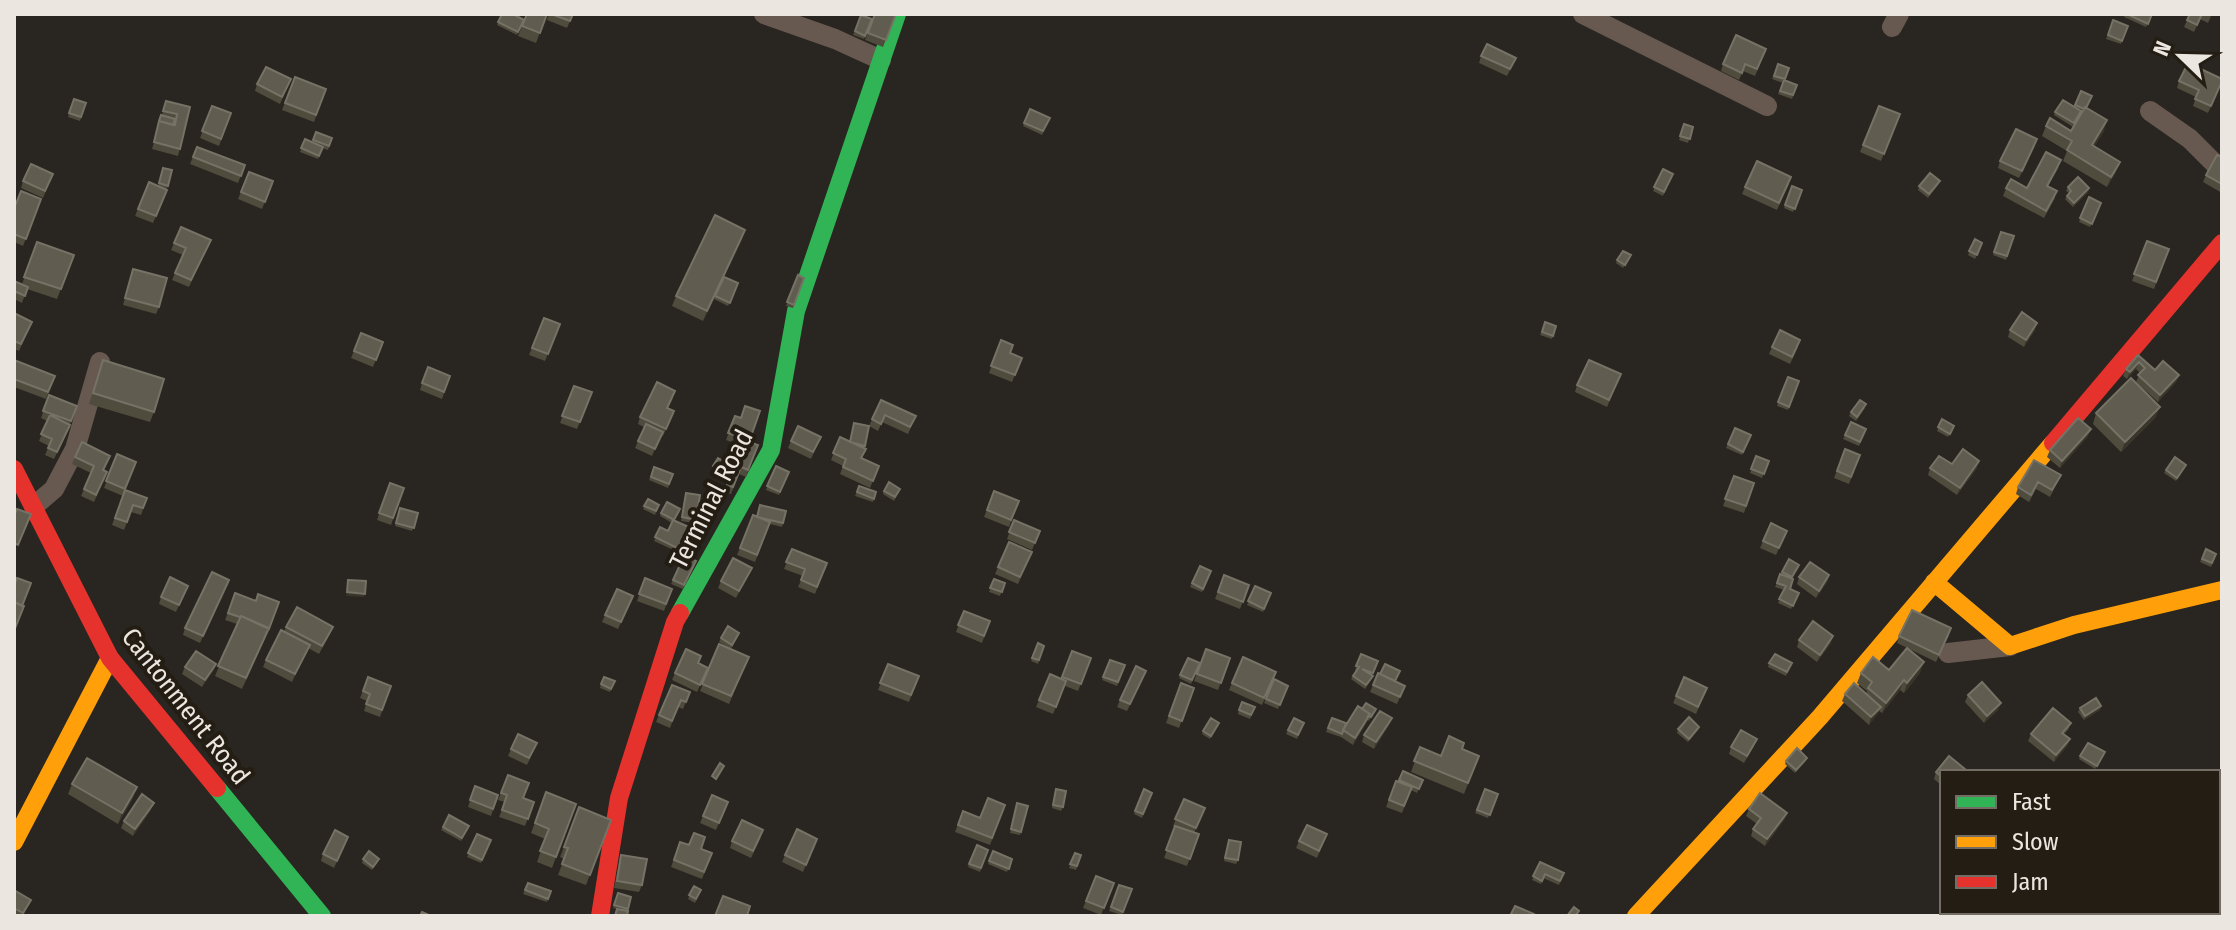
<svg xmlns="http://www.w3.org/2000/svg" width="2236" height="930" font-family="'Fira Sans Condensed',sans-serif">
<style>
.lines{fill:none;stroke-linecap:round;stroke-linejoin:round}
.street{stroke:#675950;stroke-width:20}
.fast{stroke:#30b455;stroke-width:18}
.slow{stroke:#ff9f0a;stroke-width:18}
.jam{stroke:#e5322d;stroke-width:18}
.wall{fill:#4f4c3d}
.shaded-wall{fill:#39352a}
.building{fill:#605c4f;stroke:#757266;stroke-width:2}
.labels{text-anchor:middle;stroke-width:8;stroke-linejoin:round;paint-order:stroke}
.street-label{font-size:26px;fill:#ebe6e0;stroke:#241d13}
</style>
<rect width="100%" height="100%" fill="#292520"/>
<g class="lines">
<path class="street" d="M764 14 835 39 881 60
M1583 14 1767 106
M1892 27 1899 14
M2150 111 2190 139 2222 171
M34 506 54 489 75 449 100 362
M1948 653 2010 646"/>
<path class="fast" d="M680 613 771 450 796 311 897 14
M217 788 322 916"/>
<path class="slow" d="M1934 582 2010 646 2074 625 2222 590
M14 842 110 658
M1636 916 1820 717 2053 443"/>
<path class="jam" d="M2053 443 2222 243
M14 469 110 658 217 788
M600 916 619 798 675 622 680 613"/>
</g>
<path class="wall" d="M502 14 524 20 517 35 497 25Z
M527 14H547L536 43 518 36Z
M549 14H573L567 28 547 20Z
M875 14H896L883 47 865 40Z
M2125 14H2152L2146 27 2124 17Z
M2190 14H2212L2208 23 2200 19 2194 32 2184 27Z
M861 15 872 19 864 39 853 35Z
M2113 20 2128 26 2121 44 2106 39Z
M1766 49 1755 76 1743 71 1739 80 1721 71 1723 64Z
M1481 56 1516 58 1507 76 1479 63Z
M1778 64 1784 80 1797 85 1792 99 1778 94 1783 83 1772 79Z
M295 77 326 89 314 122 282 110Z
M291 79 280 104 255 91 257 84Z
M2179 81 2222 82 2208 113 2193 106 2196 97 2177 88Z
M2081 91 2086 108 2104 131 2094 146 2116 172 2107 187 2063 161 2067 151 2042 136 2046 126 2071 131 2082 113 2073 127 2054 115 2055 112 2074 107Z
M74 99 86 103 80 121 68 117Z
M166 101 190 107 178 156 152 149Z
M212 106 231 113 219 146 200 138Z
M1879 106 1900 114 1881 161 1860 152Z
M1030 109 1050 118 1042 135 1023 126Z
M1684 124 1693 127 1688 143 1679 140Z
M316 132 332 138 328 150 322 148 318 159 300 152 305 139 312 142Z
M2035 146 2019 178 1998 168 2000 161Z
M197 147 245 165 238 183 190 164Z
M2222 157V193L2203 182 2206 175Z
M2059 167 2048 186 2055 198 2044 218 2003 196 2006 188H2027Z
M163 168 172 170 167 189 162 188 167 190 153 223 135 216 149 182 158 186Z
M1663 169 1673 174 1663 196 1653 191Z
M249 172 273 181 262 209 238 199Z
M53 174 43 198 21 188 23 181Z
M1789 184 1777 210 1742 194 1745 187Z
M1938 185 1928 198 1918 190 1919 186Z
M1792 186 1802 190 1793 212 1784 208Z
M2068 187 2089 188 2088 192 2073 207 2065 199 2069 193 2066 191Z
M2089 197 2101 203 2090 227 2079 222Z
M41 199 23 246 14 242V209Z
M181 227 211 240 189 287 172 280 183 255 171 250Z
M745 230 724 277 738 283 728 306 714 299 703 321 672 306 676 296Z
M2001 232 2014 236 2006 260 1993 255Z
M1975 239 1982 243 1975 259 1968 255Z
M2147 241 2169 249 2154 289 2132 281Z
M37 242 74 255 57 299 27 289 22 303 14 299V281L22 284Z
M1629 259 1623 268 1616 263 1617 260Z
M133 269 159 307 156 314 123 305Z
M798 275 804 278 793 308 786 306Z
M14 313 32 322 19 351 14 349Z
M544 318 560 324 545 361 529 355Z
M1545 322 1556 326 1552 339 1540 335Z
M2010 330H2035L2024 347 2008 337Z
M361 333 383 342 373 367 351 358Z
M1001 340 1010 353 1022 358 1012 382 989 373Z
M1772 347H1798L1790 364 1769 354Z
M2138 355 2155 370 2179 375 2176 382 2158 402 2136 382 2140 373 2136 369 2127 379 2123 376 2126 369Z
M14 360 55 376 46 399 14 387Z
M100 371 154 412 150 422 89 404Z
M450 376 442 399 420 390 422 383Z
M1788 377 1799 381 1788 410 1777 406Z
M1618 381 1607 407 1575 392 1577 385Z
M574 386 592 392 577 429 560 423Z
M49 395 77 406 67 432 54 459 45 455 49 446 39 441 47 421 41 418Z
M673 398 668 408 674 411 663 436 661 435 652 456 635 448 644 427 638 424 640 417Z
M881 400 916 416 908 434 882 422 878 431 869 426Z
M1865 408 1856 421 1849 416 1851 412Z
M2096 413 2156 417 2121 452 2093 424Z
M735 416 749 442 758 445 746 477 739 474 731 494 724 492 742 446 726 440Z
M1942 419 1954 426 1948 437 1937 431Z
M1851 422 1866 429 1859 446 1843 439Z
M869 426 862 458 879 466 870 488 840 474 843 466 831 460 840 437 850 441Z
M1735 428 1751 435 1742 455 1726 448Z
M2088 436 2060 468 2047 457 2050 450Z
M821 437 811 459 788 448 791 441Z
M1845 449 1860 455 1849 484 1834 478Z
M117 454 136 462 125 490 147 498 141 515 131 512 124 530 112 525 123 496 104 488Z
M1756 456 1769 461 1762 478 1750 473Z
M75 457 104 471V479L94 502 81 496 91 473 72 464Z
M718 458 730 465 724 476 712 470Z
M1952 464 1977 468 1957 495 1928 475 1930 468Z
M2186 465 2176 481 2164 473 2166 470Z
M776 466 789 472 779 495 766 490Z
M654 467 673 474 668 488 649 480Z
M2061 475 2050 497 2036 489 2029 502 2016 494 2018 487Z
M1734 476 1754 483 1744 513 1723 506Z
M390 483 404 488 391 525 377 520Z
M859 486 876 492 873 502 855 496Z
M900 489 894 501 883 494 884 491Z
M994 491 1019 501 1009 527 984 517Z
M686 493 696 520 694 523 681 521Z
M648 499 659 505 655 515 643 509Z
M400 508 418 513 412 531 395 526Z
M680 509 674 520 691 528 680 553 654 541 660 527 668 531 672 523 660 516 661 513Z
M786 511 782 527 770 524 755 562 737 555 753 515 757 516Z
M1014 520 1040 531 1032 550 1007 539Z
M1787 531 1776 555 1760 548 1763 541Z
M792 549 827 563 815 594 798 587 803 576 784 569Z
M2206 549 2216 554 2211 567 2200 562Z
M684 556 696 561 683 589 671 584Z
M1029 559 1018 584 995 574 998 567Z
M1799 565 1792 579 1790 589 1799 593 1791 609 1778 603 1784 590 1775 587 1782 572Z
M1200 566 1211 571 1202 592 1190 587Z
M752 568 736 598 718 588 721 581Z
M1224 575 1249 585 1240 609 1215 599Z
M1829 575 1827 582 1816 598 1797 584 1799 577Z
M645 578 672 589 664 611 637 601Z
M994 579 1005 583 1000 596 989 592Z
M229 580 200 643 183 635 185 628Z
M188 586 176 612 159 604 161 597Z
M1255 586 1271 593 1263 612 1247 605Z
M235 593 256 601 279 602 266 636 242 689 215 676 237 624 225 620Z
M630 603 618 629 602 622 605 615Z
M964 611 990 621 982 643 956 632Z
M286 627 330 634 319 654 308 648 292 682 263 667 266 660 284 632Z
M1949 635 1936 662 1897 643 1899 636Z
M738 636 731 649 719 642 721 638Z
M1799 640 1831 643 1817 662 1797 647Z
M1038 643 1044 646 1038 664 1031 661Z
M719 644 749 657 729 704 700 691Z
M1206 649 1230 658 1218 690 1194 681Z
M1072 651 1091 658 1078 691 1065 686 1053 714 1036 707 1050 674 1061 679Z
M1361 654 1378 661 1371 680 1365 689 1351 679 1356 670H1355Z
M1243 657 1276 672 1262 705 1229 690Z
M1188 658 1200 663 1191 684 1179 678Z
M1110 660 1125 665 1117 686 1102 680Z
M698 663 705 675 697 692 672 680 675 673Z
M1769 663H1792L1786 676 1768 667Z
M216 664 213 671 202 687 182 674 185 667Z
M888 664 919 676 909 702 878 690Z
M1889 670 1920 673 1904 693 1900 690 1882 713 1879 711 1869 725 1842 701 1845 694H1866L1867 691 1857 683 1861 673Z
M1378 673 1405 686 1397 704 1370 692Z
M368 677 391 686 380 717 364 711 367 701 360 698Z
M1143 678 1127 711 1117 707 1120 700Z
M1274 679 1288 686 1278 709 1264 703Z
M615 681 610 692 600 688 601 684Z
M1181 683 1194 688 1179 728 1166 723Z
M672 685 690 692 683 709 678 707 670 728 656 722Z
M1707 688 1696 714 1673 703 1676 696Z
M1968 695 1998 710 1984 723 1965 702Z
M2101 706 2100 710 2084 720 2078 712 2080 708Z
M1255 707 1250 719 1238 714 1239 710Z
M1374 712 1369 721 1368 720 1353 745 1341 737 1326 732 1332 718 1344 729Z
M1294 718 1304 723 1297 739 1286 734Z
M1392 718 1389 725 1374 749 1362 742 1364 735Z
M1219 723 1210 739 1202 734 1203 731Z
M2071 723 2068 730 2064 734 2070 739 2067 746 2054 762 2028 741 2031 734Z
M1678 729 1698 730 1688 742 1677 733Z
M1754 746 1744 763 1729 754 1731 747Z
M1420 747 1441 756 1462 749 1479 756 1464 794 1411 772Z
M511 749 534 750 527 765 508 756Z
M2105 752 2095 769 2079 759 2080 756Z
M1807 758 1806 761 1795 773 1785 764 1786 761Z
M1965 769 1963 772H1942V786L1934 779 1936 772Z
M1403 771 1423 780 1417 793 1411 790 1402 813 1386 807 1396 781 1398 782Z
M508 775 523 798 534 802 525 826 499 817 505 802 498 800Z
M72 784 133 798 118 824 68 794Z
M475 786 498 795 491 816 468 807Z
M1144 789 1152 793 1142 818 1134 814Z
M1485 789 1498 794 1488 818 1475 813Z
M546 792 576 804 552 868 537 862 545 839 531 833Z
M1055 793 1063 807 1061 811 1052 808Z
M1184 799 1205 808 1194 833 1199 834 1187 866 1164 858 1175 827 1173 826Z
M728 802 716 830 700 823 703 816Z
M1005 805 990 845 955 832 963 811 980 818Z
M1028 806 1020 835 1010 833 1016 807Z
M579 807 611 820 586 885 558 875 564 859 560 857Z
M1749 809 1787 813 1784 820 1765 846 1751 836 1753 829 1757 824 1746 816Z
M151 810 133 836 121 828 124 821Z
M469 826 461 841 441 830 443 827Z
M477 834 491 840 481 863 467 857Z
M348 837 334 868 321 861 323 854Z
M761 837 751 858 730 848 732 841Z
M817 839 803 872 782 862 785 855Z
M1299 841H1324L1317 858 1296 848Z
M680 842 712 853 702 879 671 867Z
M1228 843 1238 860 1236 864 1224 861Z
M977 845 988 850 980 872 968 867Z
M993 851 1012 859 1007 872 988 864Z
M1075 853 1081 855 1076 870 1069 868Z
M621 855 642 885 639 892 614 888 619 862Z
M363 859H379L372 870 362 863Z
M1540 862 1564 873 1559 885 1543 878 1541 884 1532 880Z
M1096 876 1114 883 1101 915 1083 908Z
M528 883 551 891 547 902 523 894Z
M1119 885 1132 889 1122 915 1109 911Z
M694 886 701 890 695 903 688 899Z
M14 890 31 900 23 916H14Z
M618 893 631 897 627 911 613 908Z
M2198 912H2218L2222 916H2200L2197 914Z"/>
<path class="shaded-wall" d="M2107 120 2104 131 2089 156 2092 145Z
M2120 162 2116 172 2107 187 2111 177Z
M2089 188 2088 192 2073 207 2074 203Z
M745 230 742 240 703 321 707 311Z
M2037 323 2035 330 2024 347 2026 340Z
M2139 362 2136 369 2127 379 2130 372Z
M2179 375 2176 382 2158 402 2160 395Z
M2160 407 2156 417 2121 452 2125 442Z
M2091 429 2088 436 2060 468 2062 461Z
M1979 461 1977 468 1957 495 1960 488Z
M1829 575 1827 582 1816 598 1819 591Z
M347 592 365 594 364 597 346 596Z
M1833 636 1831 643 1817 662 1820 655Z
M1924 662 1920 673 1904 693 1907 683Z
M216 664 213 671 202 687 205 680Z
M1904 680 1900 690 1882 713 1886 703Z
M2001 703 1998 710 1984 723 1987 716Z
M2101 706 2100 710 2084 720 2085 716Z
M1881 707 1878 714 1869 725 1871 717Z
M1370 714 1367 721 1353 745 1355 738Z
M1392 718 1389 725 1374 749 1376 742Z
M2070 739 2067 746 2054 762 2056 755Z
M137 787 133 798 118 824 122 813Z
M154 803 151 810 133 836 135 829Z
M1787 813 1784 820 1765 846 1767 839Z"/>
<path class="building" d="M502 14H513L524 20 518 32 498 22Z
M527 14H547L540 33 522 26Z
M551 14H573L570 21Z
M875 14H896L886 40 868 33Z
M2127 14H2152L2148 24Z
M2190 14H2202L2197 25 2187 20Z
M861 15 872 19 865 36 855 31Z
M2113 20 2128 26 2122 41 2108 35Z
M1736 35 1766 49 1757 69 1745 64 1742 73 1723 64Z
M1487 44 1516 58 1510 69 1481 56Z
M2188 63 2222 79V81L2211 106 2195 99 2199 90 2179 81Z
M1778 64 1789 68 1785 79 1774 76Z
M266 67 291 79 282 97 257 84Z
M295 77 326 89 316 115 285 103Z
M1784 80 1797 85 1793 95 1780 91Z
M2081 91 2092 96 2086 108 2084 109 2075 105Z
M74 99 86 103 81 117 69 113Z
M2063 100 2081 111 2074 123 2055 112Z
M166 101 190 107 180 149 154 142 159 121 175 125 177 114 163 111Z
M212 106 231 113 221 139 202 131Z
M1879 106 1900 114 1884 154 1863 145Z
M2085 107 2107 120 2092 145 2120 162 2111 177 2067 150 2072 141 2046 126 2050 118 2071 131Z
M1030 109 1050 118 1043 131 1024 123Z
M161 115 175 119 173 125 159 121Z
M1684 124 1693 127 1690 139 1680 136Z
M2016 129 2037 139 2022 171 2000 161Z
M316 132 332 138 329 146 313 140Z
M305 139 323 147 319 156 301 148Z
M197 147 245 165 241 176 193 157Z
M2046 152 2061 160 2047 186 2057 191 2046 211 2006 188 2011 179 2027 188Z
M2217 155 2222 157V184L2206 175Z
M1757 161 1791 177 1779 203 1745 187Z
M31 164 53 174 45 191 23 181Z
M163 168 172 170 168 186 159 183Z
M1663 169 1673 174 1664 192 1654 187Z
M249 172 273 181 265 202 241 192Z
M1930 173 1940 181 1929 194 1919 186Z
M2078 177 2089 188 2074 203 2067 196 2071 191 2068 187Z
M149 182 167 190 156 216 138 209Z
M1792 186 1802 190 1795 209 1785 205Z
M21 191 41 199 26 239 14 234V209Z
M2089 197 2101 203 2092 224 2080 218Z
M715 215 745 230 707 311 676 296Z
M181 227 211 240 191 280 175 273 186 248 174 243Z
M2001 232 2014 236 2007 256 1994 252Z
M1975 239 1982 243 1977 255 1969 251Z
M2147 241 2169 249 2156 282 2134 274Z
M37 242 74 255 61 289 24 277Z
M1623 251 1631 255 1625 265 1617 260Z
M133 269 167 278 159 307 125 298Z
M798 275 804 278 794 305 787 302Z
M724 277 738 283 730 303 715 296Z
M14 281 28 287 25 296 14 291Z
M2022 312 2037 323 2026 340 2010 330Z
M14 313 32 322 21 344 14 341Z
M544 318 560 324 548 354 532 348Z
M1545 322 1556 326 1553 336 1542 332Z
M1780 330 1800 340 1792 357 1772 347Z
M361 333 383 342 376 360 354 351Z
M1001 340 1013 345 1010 353 1022 358 1015 375 991 366Z
M2138 355 2155 370 2163 361 2179 375 2160 395 2138 375 2145 368 2139 362 2130 372 2126 369Z
M14 360 55 376 48 392 14 379Z
M103 360 164 379 154 412 93 393Z
M1589 360 1621 374 1609 400 1577 385Z
M428 367 450 376 444 392 422 383Z
M1788 377 1799 381 1789 407 1778 402Z
M2131 378 2160 407 2125 442 2096 413Z
M657 382 675 391 667 408 674 411 666 429 640 417Z
M574 386 592 392 580 422 562 416Z
M49 395 77 406 71 421 43 411Z
M881 400 916 416 910 427 885 415 881 424 872 419Z
M1860 400 1866 404 1857 417 1851 412Z
M745 406 760 411 749 442 758 445 748 470 741 467 733 487 727 485 745 439 728 433 735 416 741 418Z
M50 415 70 425 57 452 48 448 52 439 41 434Z
M2078 418 2091 429 2062 461 2050 450Z
M1942 419 1954 426 1950 434 1938 427Z
M1851 422 1866 429 1860 442 1845 435Z
M854 423 869 426 865 446 850 442Z
M646 424 663 432 655 449 638 441Z
M798 426 821 437 813 452 791 441Z
M1735 428 1751 435 1743 452 1728 444Z
M840 437 866 449 861 458 879 466 873 481 843 467 846 459 833 453Z
M82 442 110 456 103 470 107 472 96 495 84 489 94 466 75 457Z
M1845 449 1860 455 1851 477 1837 471Z
M1963 449 1979 461 1960 488 1930 468 1939 456 1952 464Z
M117 454 136 462 125 489 106 481Z
M1756 456 1769 461 1764 474 1751 469Z
M2175 457 2186 465 2177 478 2166 470Z
M718 458 730 465 726 473 713 466Z
M2034 460 2061 475 2052 490 2038 482 2031 495 2018 487Z
M776 466 789 472 780 492 767 486Z
M654 467 673 474 669 484 651 477Z
M1734 476 1754 483 1746 506 1725 499Z
M889 482 900 489 895 497 884 491Z
M390 483 404 488 393 518 379 513Z
M859 486 876 492 874 499 857 492Z
M125 490 147 498 143 508 133 505 127 522 115 518Z
M994 491 1019 501 1011 520 987 510Z
M686 493 700 495 696 520 682 517Z
M648 499 659 505 656 511 644 506Z
M667 502 680 509 674 520 661 513Z
M760 505 786 511 783 523 757 517Z
M400 508 418 513 414 528 396 523Z
M17 509 31 514 18 545 14 543V516Z
M753 515 770 522 757 555 740 548Z
M673 520 691 528 681 550 655 537 660 527 668 531Z
M1014 520 1040 531 1035 543 1009 532Z
M1771 523 1787 531 1779 548 1763 541Z
M1009 542 1032 552 1020 577 998 567Z
M792 549 827 563 817 587 801 580 805 569 786 562Z
M2206 549 2216 554 2212 563 2202 559Z
M684 556 696 561 684 585 673 580Z
M733 558 752 568 739 591 721 581Z
M1789 559 1799 565 1792 577 1782 572Z
M1810 562 1829 575 1819 591 1799 577Z
M1200 566 1211 571 1203 589 1192 583Z
M212 572 229 580 203 636 185 628Z
M1780 574 1793 579 1790 589 1799 593 1793 606 1779 599 1786 586 1777 583Z
M1224 575 1249 585 1243 602 1218 592Z
M170 577 188 586 179 605 161 597Z
M17 578 31 583 22 606 14 602V586Z
M645 578 672 589 666 604 639 594Z
M994 579 1005 583 1002 592 990 588Z
M348 580 366 581 365 594 347 592Z
M1255 586 1271 593 1264 609 1248 601Z
M617 589 633 596 621 622 605 615Z
M235 593 256 601 258 594 279 602 269 629 241 616 240 617 228 613Z
M14 602 24 606 14 631Z
M297 607 333 627 322 646 286 627Z
M1912 610 1951 628 1939 655 1899 636Z
M964 611 990 621 984 636 958 625Z
M241 616 269 628 246 678 218 666Z
M1813 621 1833 636 1820 655 1799 640Z
M728 626 739 633 732 645 721 638Z
M281 630 310 645 295 674 266 660Z
M1038 643 1044 646 1039 660 1032 658Z
M719 644 749 657 731 696 702 684Z
M1907 648 1924 662 1907 683 1904 680 1886 703 1868 688 1872 682 1861 673 1873 657 1889 670Z
M686 649 701 656 698 663 708 668 700 685 675 673Z
M1206 649 1230 658 1221 683 1197 674Z
M196 651 216 664 205 680 185 667Z
M1072 651 1091 658 1081 684 1062 677Z
M1361 654 1378 661 1373 673 1362 669 1373 676 1366 685 1353 676 1359 667 1356 666Z
M1775 654 1792 663 1787 672 1769 663Z
M1243 657 1276 672 1264 698 1232 683Z
M1188 658 1200 663 1192 680 1180 675Z
M1110 660 1125 665 1118 682 1103 677Z
M888 664 919 676 911 695 880 683Z
M1385 664 1400 671 1395 681 1380 674Z
M1136 666 1146 671 1130 704 1120 700Z
M1378 673 1405 686 1400 697 1373 685Z
M1050 674 1066 681 1056 707 1039 700Z
M368 677 391 686 382 710 366 704 370 694 363 691Z
M604 677 615 681 611 689 601 684Z
M1684 677 1707 688 1698 707 1676 696Z
M1274 679 1288 686 1280 705 1266 699Z
M1982 682 2001 703 1987 716 1968 695Z
M1181 683 1194 688 1182 721 1169 716Z
M1854 683 1881 707 1871 717 1845 694Z
M672 685 690 692 686 702 681 700 672 721 659 715Z
M2096 698 2101 706 2085 716 2080 708Z
M1242 702 1255 707 1251 715 1239 710Z
M1366 703 1376 709 1371 717 1368 716 1370 714 1362 709Z
M1358 706 1370 714 1355 738 1343 730Z
M2053 708 2071 723 2062 733 2070 739 2056 755 2031 734Z
M1380 711 1392 718 1376 742 1364 735Z
M1689 717 1699 727 1689 739 1678 729Z
M1211 718 1219 723 1211 736 1203 731Z
M1294 718 1304 723 1298 735 1288 730Z
M1332 718 1346 723 1342 734 1328 728Z
M1741 730 1757 739 1747 756 1731 747Z
M518 734 537 743 529 758 511 749Z
M1449 736 1464 743 1462 749 1479 756 1468 783 1414 761 1420 747 1441 756Z
M2088 743 2105 752 2097 766 2080 756Z
M1797 748 1807 758 1796 770 1786 761Z
M1949 756 1965 769 1962 772H1942V777L1936 772Z
M87 758 137 787 122 813 72 784Z
M720 763 724 766 716 779 712 776Z
M1403 771 1423 780 1419 789 1399 780Z
M508 775 529 783 523 798 534 802 528 819 502 810 507 795 501 793Z
M1396 781 1412 787 1404 806 1389 800Z
M475 786 498 795 493 809 470 800Z
M1056 789 1066 791 1063 807 1053 805Z
M1144 789 1152 793 1143 814 1135 811Z
M1485 789 1498 794 1490 815 1477 810Z
M546 792 576 804 556 857 540 851 549 829 535 823Z
M1760 793 1787 813 1767 839 1753 829 1761 818 1749 809Z
M142 794 154 803 135 829 124 821Z
M712 795 728 802 719 823 703 816Z
M988 798 1005 805 992 838 958 825 963 811 980 818Z
M1184 799 1205 808 1196 828 1175 819Z
M1017 803 1028 806 1021 832 1011 829Z
M579 807 611 820 590 875 562 864 568 848 564 847Z
M449 815 469 826 462 838 443 827Z
M742 820 763 830 753 851 732 841Z
M1307 825 1327 834 1319 851 1299 841Z
M1175 826 1199 834 1190 859 1166 850Z
M797 829 817 839 806 865 785 855Z
M335 830 348 837 337 861 323 854Z
M694 833 705 837 701 849 712 853 704 872 674 860 680 842 689 845Z
M477 834 491 840 482 860 468 853Z
M1229 840 1241 842 1238 860 1225 858Z
M977 845 988 850 981 868 969 864Z
M369 851 379 859 373 867 363 859Z
M993 851 1012 859 1009 869 989 861Z
M1075 853 1081 855 1077 866 1070 864Z
M621 855 647 859 642 885 617 881Z
M1540 862 1564 873 1560 881 1545 874 1542 881 1533 876Z
M1096 876 1114 883 1104 908 1086 901Z
M528 883 551 891 548 899 525 890Z
M1119 885 1132 889 1123 912 1111 907Z
M694 886 701 890 696 899 689 895Z
M14 890 31 900 23 913 14 908Z
M618 893 631 897 628 909 614 905Z
M2218 895 2222 897V916H2218L2209 912H2218Z
M723 896 750 906 747 916H715Z
M1515 906 1534 914 1533 916H1510Z
M1574 907 1579 911 1575 916H1567Z
M617 909 628 911 627 916H615Z
M422 912 431 916H420Z"/>
<g class="labels">
<g class="street-label">
<text transform="translate(711 499) rotate(-63)" y="9">Terminal Road</text>
<text transform="translate(186 706) rotate(52)" y="9">Cantonment Road</text>
</g>
</g>
<rect width="2236" height="930" fill="none" stroke="#ebe6e0" stroke-width="32"/>
<rect x="1940" y="770" width="280" height="144" fill="#241d13" stroke="#746d65" stroke-width="2"/>
<rect x="1956" y="796" width="40" height="12" fill="#30b455" stroke="#746d65" stroke-width="2"/>
<text x="2012" y="810" font-size="24" fill="#ebe6e0">Fast</text>
<rect x="1956" y="836" width="40" height="12" fill="#ff9f0a" stroke="#746d65" stroke-width="2"/>
<text x="2012" y="850" font-size="24" fill="#ebe6e0">Slow</text>
<rect x="1956" y="876" width="40" height="12" fill="#e5322d" stroke="#746d65" stroke-width="2"/>
<text x="2012" y="890" font-size="24" fill="#ebe6e0">Jam</text>
<g transform="translate(2180 56) rotate(293)" stroke="#241d13" stroke-width="6" paint-order="stroke">
<path d="M0-6L14 30L0 20L-14 30Z" fill="#ebe6e0"/>
<text y="-12" font-size="22" font-weight="bold" text-anchor="middle" fill="#ebe6e0">N</text>
</g>
</svg>
